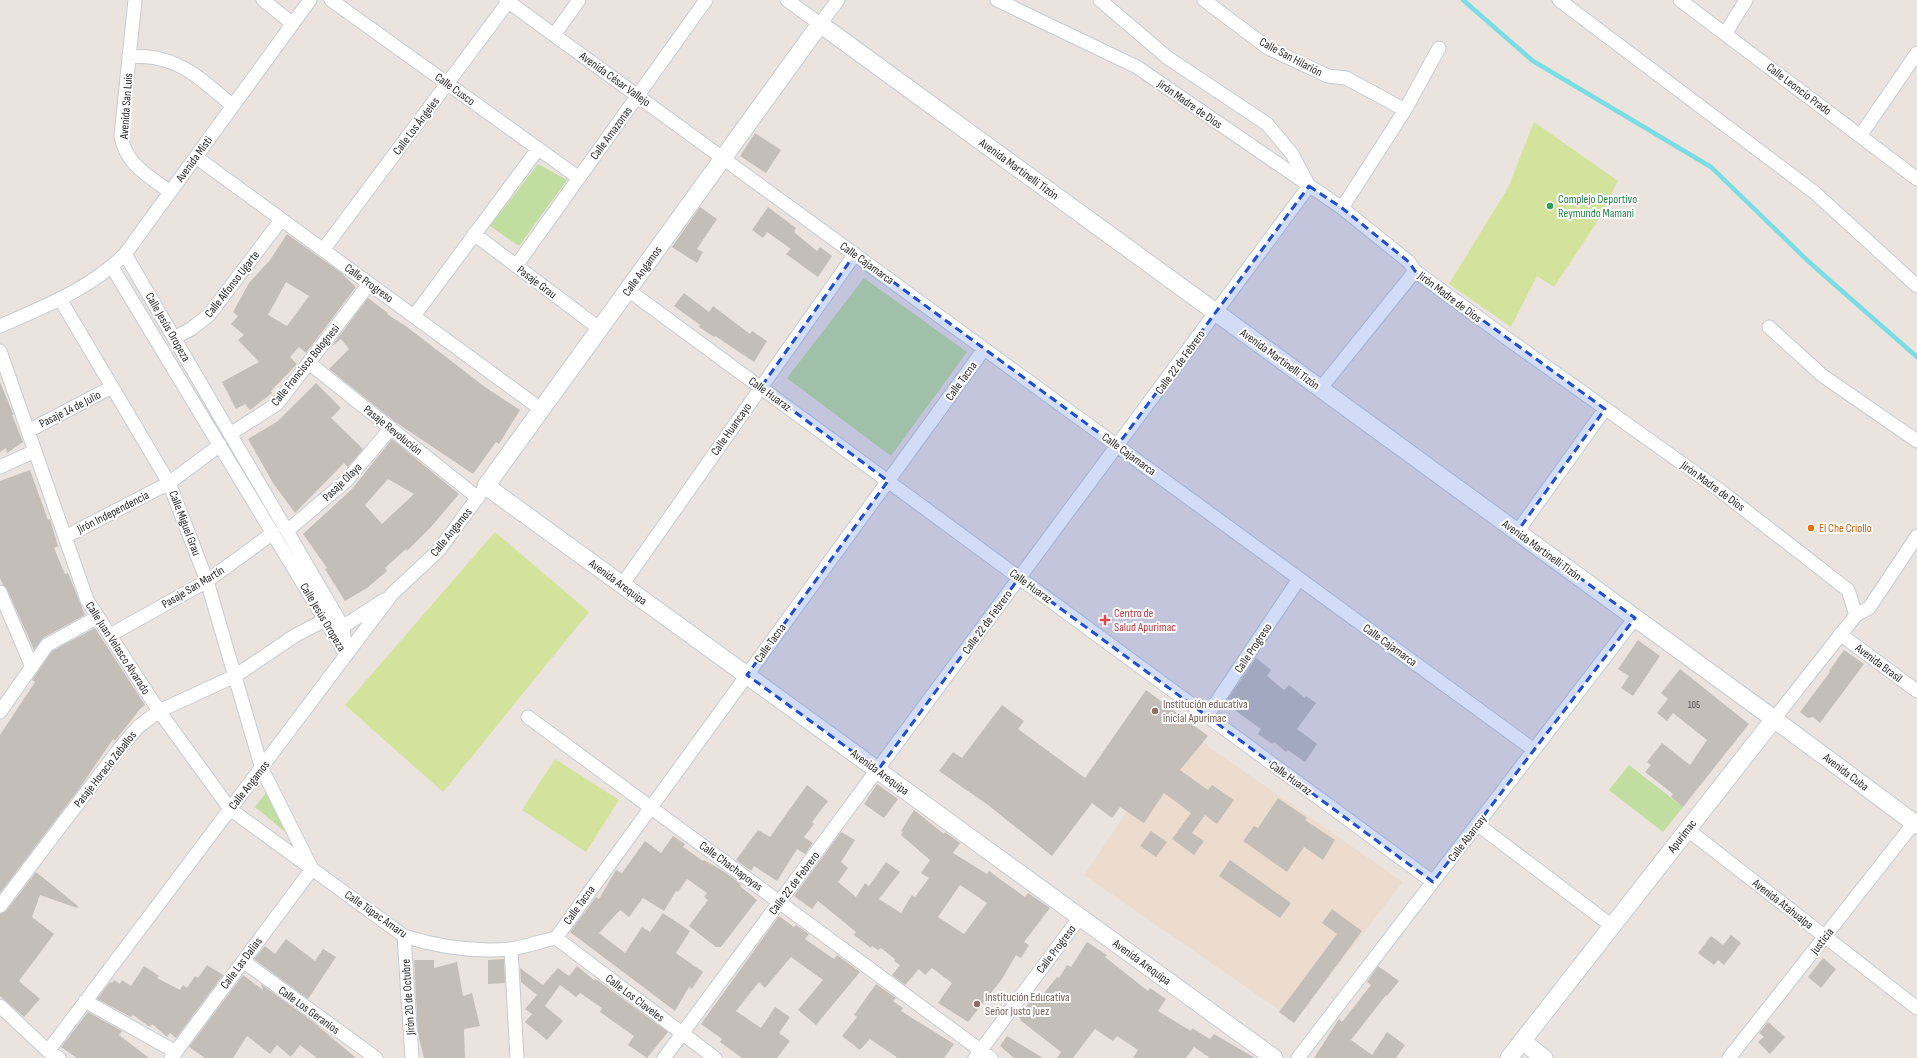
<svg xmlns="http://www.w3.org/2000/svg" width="1917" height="1058" font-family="'Sofia Sans Condensed',sans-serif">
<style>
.education{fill:#ebdccf}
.green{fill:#c1dd9f}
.pitch{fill:#d3e39c}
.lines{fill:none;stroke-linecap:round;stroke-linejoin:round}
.stream{stroke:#7adde4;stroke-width:4.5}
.building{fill:#c4beb9;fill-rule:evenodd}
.minor-casing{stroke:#c5cbd3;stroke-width:15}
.tertiary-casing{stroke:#c5cbd3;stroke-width:19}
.minor{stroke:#fff;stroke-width:13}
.tertiary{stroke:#fff;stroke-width:17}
.marked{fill:#1d4ed8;fill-opacity:0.2;stroke:#1d4ed8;stroke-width:3;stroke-dasharray:8 5;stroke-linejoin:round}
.leisure-dot{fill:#2e9e5b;stroke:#fff;stroke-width:1.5}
.food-dot{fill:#e8710a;stroke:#fff;stroke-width:1.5}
.health-dot{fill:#e0444e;stroke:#fff;stroke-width:1.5}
.education-dot{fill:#8d6e63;stroke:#fff;stroke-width:1.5}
.labels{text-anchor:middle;stroke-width:4;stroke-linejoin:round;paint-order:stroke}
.number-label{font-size:10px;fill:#504f4e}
.street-label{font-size:12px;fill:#2a2a2a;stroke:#fff}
.leisure-label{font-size:12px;fill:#27864d;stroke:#fff;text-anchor:start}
.food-label{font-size:12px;fill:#c56008;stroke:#fff;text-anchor:start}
.health-label{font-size:12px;fill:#be3a42;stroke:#fff;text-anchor:start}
.education-label{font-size:12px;fill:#785e54;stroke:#fff;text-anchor:start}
</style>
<rect width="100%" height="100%" fill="#ebe3de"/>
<path class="education" d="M1183 729 1403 882 1295 1021 1084 875Z"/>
<path class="green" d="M538 164 567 180 519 246 490 226Z
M864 278 967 352 891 456 787 378Z
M1629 765 1683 807 1663 832 1609 790Z
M266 793 289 835 255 807Z"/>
<path class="pitch" d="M1534 122 1618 181 1595 225 1554 287 1537 276 1511 327 1449 284 1508 188Z
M495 532 589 612 443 792 345 705Z
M555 759 619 800 586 852 522 810Z"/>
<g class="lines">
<path class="stream" d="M1463 0 1533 61 1711 167 1809 262 1917 357"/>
</g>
<path class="building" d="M755 133 781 150 766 173 740 156Z
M700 207 717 219 697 249 703 252 697 263 672 247Z
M768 207 796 228 794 232 817 251 820 247 832 256 818 277 786 254 791 249 767 232 763 238 752 230Z
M287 234 340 272 356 287 306 353 299 347 290 357 297 364 271 391 272 393 250 410 245 404 236 409 222 382 259 362 238 340 244 335 231 324 238 316 233 312 249 283 270 260ZM286 282 309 296 287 326 268 315Z
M684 293 709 312 713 306 750 334 752 331 767 341 754 362 715 336 714 337 699 327 700 325 674 306Z
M368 298 388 313 387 314 407 327 485 387 520 410 499 444 496 442 473 474 394 421 329 369 349 349 341 339 331 347Z
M0 382 12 411 14 414 12 415 23 442 7 453 6 448 0 452Z
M316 383 341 408 331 418 363 449 348 467 344 463 295 513 273 483 248 439 278 421Z
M392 439 459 494 431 527 407 551 406 549 385 568 387 571 367 588 345 601 325 569 327 568 303 534 352 489ZM388 479 414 494 382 524 365 505Z
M30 470 48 520 50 519 58 546 54 548 65 574 68 573 85 615 43 638 34 650 7 589 3 585 0 578V481Z
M95 628 145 705 140 709 115 741 113 739 79 789 0 893V735L35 682 32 680 52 651Z
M1638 640 1660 656 1633 696 1621 688 1629 676 1618 669Z
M1844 650 1864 664 1820 723 1813 717 1808 718 1800 712 1830 672 1829 671Z
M1256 658 1271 670 1267 676 1284 690 1289 685 1305 698 1306 696 1316 703 1297 729 1317 744 1305 762 1288 750 1286 752 1274 742 1272 744 1258 734 1261 729 1225 703Z
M1680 669 1749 724 1683 807 1671 797 1673 794 1645 772 1651 765 1647 762 1662 743 1690 765 1707 740 1673 713 1667 721 1657 713 1668 699 1661 693Z
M1146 690 1208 736 1180 770 1208 790 1212 785 1234 800 1217 824 1205 815 1192 833 1204 841 1194 855 1172 839 1191 813 1164 793 1144 823 1120 807 1112 818 1092 803 1052 856 988 805 939 771 953 752 962 758 1002 705 1024 721 1018 729 1085 778Z
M877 784 898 799 884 818 864 804Z
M807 785 828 801 812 822 814 824 804 837 813 843 805 854 797 849 777 881 754 866 751 871 736 860 758 830 770 837Z
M1278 798 1307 818 1305 820 1335 840 1323 860 1304 847 1287 872 1243 841 1254 826 1258 828Z
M914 810 944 834 945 832 960 843 953 853 987 874 989 871 1025 897 1028 893 1050 908 1024 942 1029 945 1021 958 1016 955 1002 979 968 1022 938 1003 952 983 932 968 925 975 919 969 905 985 892 975 900 965 894 961 895 959 881 948 878 950 872 946 871 948 854 935 856 932 818 901 812 909 794 896 841 832 855 840 841 862 848 868 838 882 856 897 865 883 869 886 886 862 900 872 879 899 901 913 912 895 915 897 929 878 921 873 930 860 901 835 903 832 901 831ZM960 885 987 903 964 934 938 917Z
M1151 831 1167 842 1156 857 1140 846Z
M673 836 685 844 683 847 703 861 704 860 723 871 741 884 740 886 757 900 721 947H716L689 926 708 900 704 897 707 893 687 879 678 892 676 891 664 911 643 898 629 917 620 910 599 933 625 953 642 927 650 932 663 913 690 931 676 953 703 972 692 989 689 987 675 1011 570 932 596 897 599 899 616 870 622 873 645 841 661 853Z
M1230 860 1291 903 1280 918 1219 876Z
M36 872 78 906 77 908 40 895 32 917 54 934 19 981 40 999 24 1017 0 996V914L6 911Z
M1332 909 1362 931 1294 1023 1279 1012 1337 934 1322 923Z
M779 916 794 927 796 925 809 934 805 939 834 959 837 955 860 972 816 1025 798 1010 823 980 791 957 765 988 759 982 736 1011 761 1028 775 1007 790 1017 779 1033 790 1041 777 1058H742L720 1042 722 1039 701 1024Z
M1731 935 1741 943 1724 965 1718 960 1714 965 1698 953 1711 936 1723 945Z
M286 939 315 961 323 949 336 957 308 999 254 959 265 946 275 954Z
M1087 942 1107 955 1105 957 1148 991 1150 988 1166 999 1158 1011 1191 1031 1192 1028 1210 1039 1214 1034 1255 1058H1210L1194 1047 1186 1058H1133L1138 1050 1117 1036 1113 1041 1095 1029 1073 1058H1057L1061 1052 1020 1020 1021 1019 1019 1017 1032 998 1037 1002 1057 977 1059 978 1067 965 1071 967Z
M1823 958 1836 969 1821 988 1808 977Z
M504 959 505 983 488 984V960Z
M414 960H434V968L457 962 463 996 472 993 480 1026 464 1029 465 1058H424L418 1034Z
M207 965 223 975 176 1038 170 1033 167 1037 152 1024 150 1027 133 1015 131 1017 97 999 110 982 112 983 114 980 120 984 122 980 131 986 144 966 159 976 157 978 180 990 183 985 187 988 195 976 198 978Z
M577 966 594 980 596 979 604 985 668 1032 647 1058 628 1045 634 1036 600 1012 602 1008 580 993 576 997 560 985 545 1006 563 1021 547 1040 525 1022 532 1014 525 1009 537 995 521 982 520 968 543 985 558 968 569 976Z
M1378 966 1399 981 1387 996 1386 995 1351 1040 1372 1055 1387 1032 1405 1045 1396 1058H1314L1339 1019 1342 1022 1371 985 1367 982Z
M243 975 263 990 261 984 312 1021 356 1058H317L300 1045 291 1057 277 1045 270 1054 247 1036 233 1058H205L189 1047Z
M876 984 896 998 893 1001 903 1008 901 1011 954 1044 944 1058H898L870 1039 860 1050 842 1036 857 1017 854 1015Z
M88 1012 122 1031 119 1035 149 1058H77L61 1047Z
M1768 1022 1785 1037 1770 1054 1758 1042 1764 1037 1759 1033Z
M1007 1036 1043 1058H1014L1000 1046Z"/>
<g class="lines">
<g class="minor-casing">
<path id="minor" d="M135 0 121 136C126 165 148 175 170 192
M263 0 293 24
M331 0 579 178
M506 0 1534 750
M787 0 820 24 838 0
M997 0 1137 67 1342 208 1409 262 1415 271 1505 337 1718 489 1848 590 1856 615
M1204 0 1268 48 1328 76 1346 78 1405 110
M1559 0 1814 192 1917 286
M1680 0 1917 179
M1725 34 1746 0
M554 35 579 0
M129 56C140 57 151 56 160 59 189 65 211 88 233 106
M1860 136 1917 53
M196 157 542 410
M1342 208 1405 110 1439 48
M474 234 600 329
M323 250 508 2
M125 254 343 627 346 655
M516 266 706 0
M112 267 343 650
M628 290 1433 882
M60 299 169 483 207 581 262 769 311 867
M414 316 538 149
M0 326C43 307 92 288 125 254L310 0
M1769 327 1823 376 1917 441
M174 338 191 329 209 315 281 220
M0 351 87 600 159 711 230 809 404 936C438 947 474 952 510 949 525 947 541 941 556 938
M309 363 478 498
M1320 389 1415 271
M28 431 112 387
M230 434 277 404 369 284
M0 467 35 451
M287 531 347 480 391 428
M1517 532 1605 409
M65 537 169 483 220 445
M622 585 855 254
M0 592 32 667
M336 631 384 600
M1840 634 1917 691
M110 635 207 581 273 533
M0 712 47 645 98 617
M1207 716 1299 579
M528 717 991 1058
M1774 719 1856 615 1869 608 1917 536
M1477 824 1612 926
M1688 830 1917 1008
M0 906 120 748 138 727 159 711 235 676 296 635 325 620
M404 936 412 1058
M556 938 984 349
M556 938 715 1058
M511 949 517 1058
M243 961 376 1058
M85 1001 176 1052
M0 1006 48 1051 59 1058
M48 1051 392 594 439 550 486 486
M171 1058 312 869
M664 1058 1309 186 1292 154 1267 124 1168 58 1100 0
M975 1058 1080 917
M1298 1058 1635 618
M1729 1058 1914 823"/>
</g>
<g class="tertiary-casing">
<path id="tertiary" d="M1522 1041 1544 1058
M1274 1058 486 486 820 24 1774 719 1917 825
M1509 1058 1774 719"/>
</g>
<use href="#minor" class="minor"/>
<use href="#tertiary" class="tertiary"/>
</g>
<path class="marked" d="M1309 186 1342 208 1409 262 1415 271 1605 409 1517 532 1635 618 1433 882 1019 578 878 770 747 675 888 481 761 387 855 254 1117 446Z"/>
<circle class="leisure-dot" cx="1550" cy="206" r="4"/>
<circle class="food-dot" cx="1811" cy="528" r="4"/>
<path class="health-dot" d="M1103 614h4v4h4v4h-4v4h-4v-4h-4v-4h4z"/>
<g class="education-dot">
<circle cx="1155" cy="711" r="4"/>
<circle cx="977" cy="1004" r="4"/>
</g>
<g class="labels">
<g class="number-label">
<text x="1694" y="708">105</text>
</g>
<g class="street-label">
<text transform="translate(1291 57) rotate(28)" y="4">Calle San Hilarión</text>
<text transform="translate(615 79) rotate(36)" y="4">Avenida César Vallejo</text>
<text transform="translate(455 89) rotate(36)" y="4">Calle Cusco</text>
<text transform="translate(1799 89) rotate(37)" y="4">Calle Leoncio Prado</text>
<text transform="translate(1190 104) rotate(35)" y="4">Jirón Madre de Dios</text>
<text transform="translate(126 106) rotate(-86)" y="4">Avenida San Luis</text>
<text transform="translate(416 126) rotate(-53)" y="4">Calle Los Ángeles</text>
<text transform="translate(611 133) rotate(-54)" y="4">Calle Amazonas</text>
<text transform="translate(194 159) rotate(-54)" y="4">Avenida Misti</text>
<text transform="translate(1019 169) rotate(36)" y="4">Avenida Martinelli Tizón</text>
<text transform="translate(867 263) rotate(36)" y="4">Calle Cajamarca</text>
<text transform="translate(642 271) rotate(-54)" y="4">Calle Angamos</text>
<text transform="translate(537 282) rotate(37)" y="4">Pasaje Grau</text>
<text transform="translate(369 283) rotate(36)" y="4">Calle Progreso</text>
<text transform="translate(232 284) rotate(-52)" y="4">Calle Alfonso Ugarte</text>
<text transform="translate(1450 297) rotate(37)" y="4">Jirón Madre de Dios</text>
<text transform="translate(168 327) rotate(60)" y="4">Calle Jesús Oropeza</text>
<text transform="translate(1280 359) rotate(36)" y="4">Avenida Martinelli Tizón</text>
<text transform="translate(1180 362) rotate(-54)" y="4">Calle 22 de Febrero</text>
<text transform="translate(305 365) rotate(-51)" y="4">Calle Francisco Bolognesi</text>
<text transform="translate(961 381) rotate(-54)" y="4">Calle Tacna</text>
<text transform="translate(770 394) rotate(36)" y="4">Calle Huaraz</text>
<text transform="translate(70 409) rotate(-27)" y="4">Pasaje 14 de Julio</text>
<text transform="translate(731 429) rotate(-55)" y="4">Calle Huancayo</text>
<text transform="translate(393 430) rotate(39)" y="4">Pasaje Revolución</text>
<text transform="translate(1129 454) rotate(36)" y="4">Calle Cajamarca</text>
<text transform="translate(342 482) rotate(-44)" y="4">Pasaje Olaya</text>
<text transform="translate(1713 486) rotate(36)" y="4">Jirón Madre de Dios</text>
<text transform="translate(113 512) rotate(-27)" y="4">Jirón Independencia</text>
<text transform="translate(185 523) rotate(69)" y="4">Calle Miguel Grau</text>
<text transform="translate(451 532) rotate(-51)" y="4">Calle Angamos</text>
<text transform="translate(1542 550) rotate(36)" y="4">Avenida Martinelli Tizón</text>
<text transform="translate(618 582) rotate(36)" y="4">Avenida Arequipa</text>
<text transform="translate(1031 586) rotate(36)" y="4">Calle Huaraz</text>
<text transform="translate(193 587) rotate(-31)" y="4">Pasaje San Martín</text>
<text transform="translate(323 617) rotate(59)" y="4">Calle Jesús Oropeza</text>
<text transform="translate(987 622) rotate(-54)" y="4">Calle 22 de Febrero</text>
<text transform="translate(770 643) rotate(-54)" y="4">Calle Tacna</text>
<text transform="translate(1390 645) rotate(36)" y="4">Calle Cajamarca</text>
<text transform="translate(118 648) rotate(57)" y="4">Calle Juan Velasco Alvarado</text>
<text transform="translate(1253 648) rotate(-56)" y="4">Calle Progreso</text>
<text transform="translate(1879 663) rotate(37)" y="4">Avenida Brasil</text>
<text transform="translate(105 769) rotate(-52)" y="4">Pasaje Horacio Zeballos</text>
<text transform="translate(880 772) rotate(36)" y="4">Avenida Arequipa</text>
<text transform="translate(1846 772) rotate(37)" y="4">Avenida Cuba</text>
<text transform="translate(1291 778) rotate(36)" y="4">Calle Huaraz</text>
<text transform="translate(249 785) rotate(-52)" y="4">Calle Angamos</text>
<text transform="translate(1682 836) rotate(-52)" y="4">Apurímac</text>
<text transform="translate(1467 838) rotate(-53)" y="4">Calle Abancay</text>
<text transform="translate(731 866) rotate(36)" y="4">Calle Chachapoyas</text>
<text transform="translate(794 883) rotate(-53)" y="4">Calle 22 de Febrero</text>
<text transform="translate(1783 904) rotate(38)" y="4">Avenida Atahualpa</text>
<text transform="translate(579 905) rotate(-54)" y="4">Calle Tacna</text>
<text transform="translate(376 914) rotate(35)" y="4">Calle Túpac Amaru</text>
<text transform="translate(1822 941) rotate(-52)" y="4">Justicia</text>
<text transform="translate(1056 949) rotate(-53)" y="4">Calle Progreso</text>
<text transform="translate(1142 962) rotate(36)" y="4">Avenida Arequipa</text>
<text transform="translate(241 963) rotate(-53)" y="4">Calle Las Dalias</text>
<text transform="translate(408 997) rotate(-94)" y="4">Jirón 20 de Octubre</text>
<text transform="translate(635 998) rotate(37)" y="4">Calle Los Claveles</text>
<text transform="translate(309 1010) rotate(36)" y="4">Calle Los Geranios</text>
</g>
<g class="leisure-label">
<text x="1558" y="203">Complejo Deportivo<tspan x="1558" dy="14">Reymundo Mamani</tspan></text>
</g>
<g class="food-label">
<text x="1819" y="532">El Che Criollo</text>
</g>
<g class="health-label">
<text x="1114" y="617">Centro de<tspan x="1114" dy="14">Salud Apurimac</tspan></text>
</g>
<g class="education-label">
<text x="1163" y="708">Institución educativa<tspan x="1163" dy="14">inicial Apurimac</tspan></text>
<text x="985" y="1001">Institución Educativa<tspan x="985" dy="14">Señor Justo Juez</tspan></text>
</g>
</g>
</svg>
